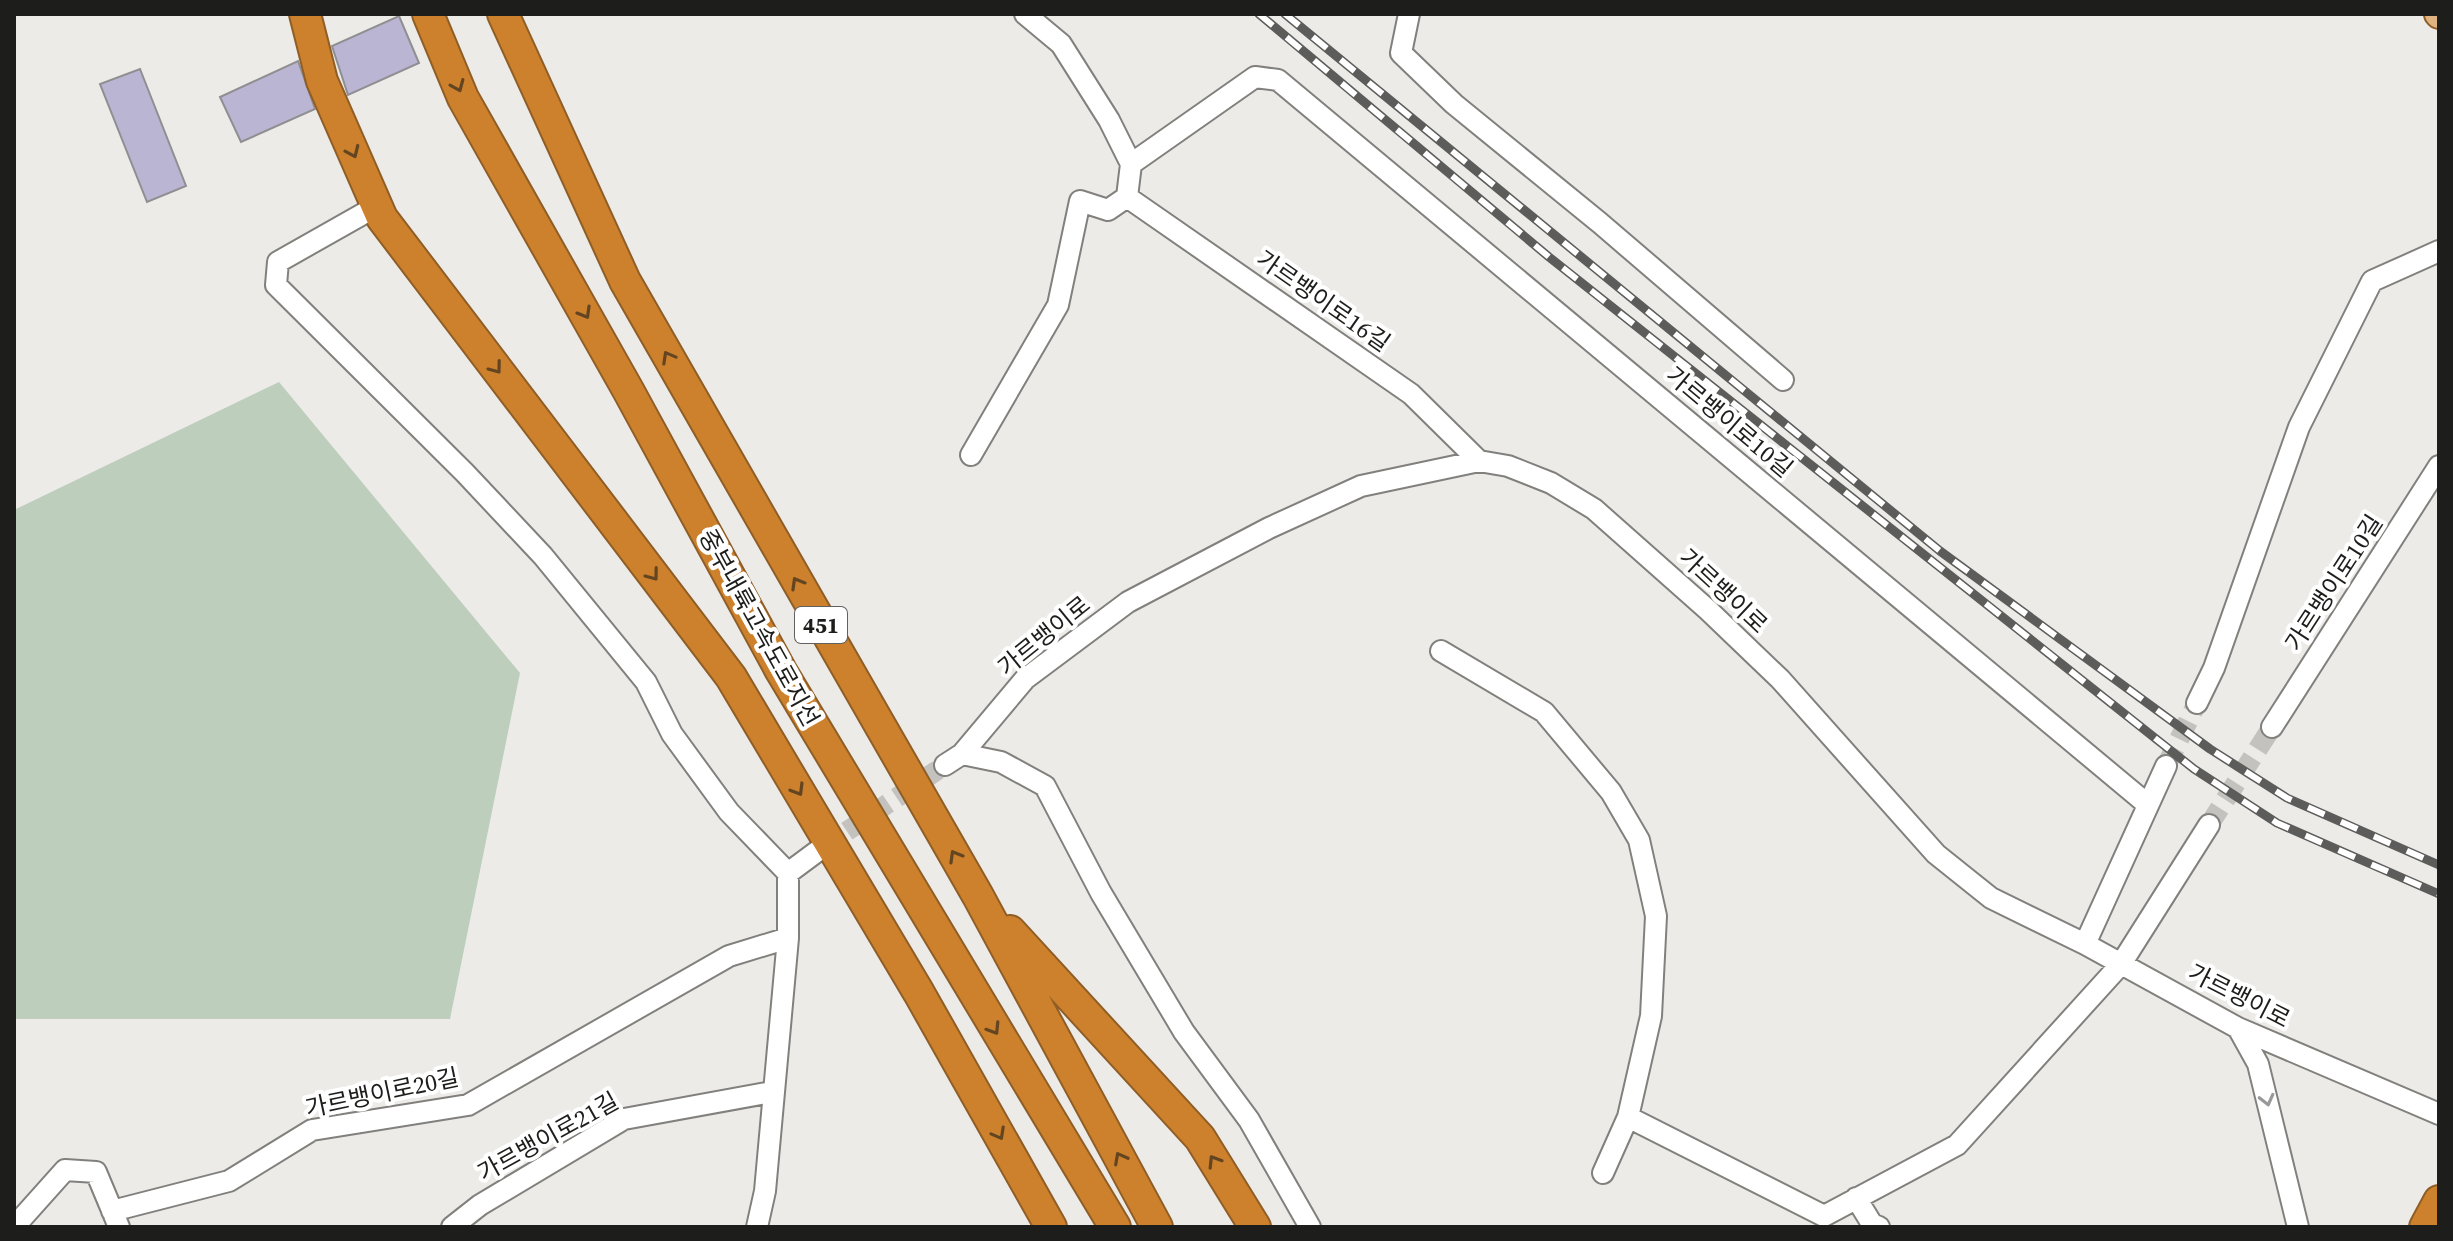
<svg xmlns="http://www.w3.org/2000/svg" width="2453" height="1241" font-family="'Source Serif 4','Noto Sans KR',serif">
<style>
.green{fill:#bdcebd}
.building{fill:#bbb5d4;stroke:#8f8e91;stroke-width:2}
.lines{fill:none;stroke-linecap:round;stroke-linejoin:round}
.minor-tunnel{stroke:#c3c2bf;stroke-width:20;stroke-dasharray:20 10;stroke-linecap:butt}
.minor-casing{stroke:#81807d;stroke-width:24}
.major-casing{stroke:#8f5e26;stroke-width:30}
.highway-casing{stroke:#8f5e26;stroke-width:34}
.minor{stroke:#fff;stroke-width:20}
.major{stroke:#e1b380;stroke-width:26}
.highway{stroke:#cd812c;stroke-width:30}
.rail-casing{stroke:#5c5c5a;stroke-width:9}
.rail{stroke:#fff;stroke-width:6;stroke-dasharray:18;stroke-linecap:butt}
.oneway{stroke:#634522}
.oneway2{stroke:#999}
.labels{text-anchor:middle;stroke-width:8;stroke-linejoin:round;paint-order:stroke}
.shield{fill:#fff;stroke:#616160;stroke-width:2}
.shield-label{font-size:22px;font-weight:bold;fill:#1d1d1c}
.street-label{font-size:24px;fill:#1d1d1c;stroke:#fff}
</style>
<rect width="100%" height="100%" fill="#edebe8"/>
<path class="green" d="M279 382 520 673 450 1019H14V510Z"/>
<path class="building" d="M399 16 419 63 348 95 332 46Z
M298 61 315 109 241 142 220 97Z
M140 69 186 186 147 202 100 84Z"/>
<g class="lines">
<path class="minor-tunnel" d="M2166 766 2197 703
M2209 825 2272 727
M822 848 945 765"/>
<g class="minor-casing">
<path id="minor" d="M1025 14 1061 44 1109 120 1131 164
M1409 14 1401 53 1454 104 1600 223 1783 380
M377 206 278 262 276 285 465 473 543 556 646 682 672 734 729 812 788 873V938L765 1191 757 1227
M971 455 1058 305 1080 201 1108 210 1127 197
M1479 461 1411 394 1127 197 1131 164 1255 77 1278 80 2147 804
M1441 651 1544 712 1611 792 1639 840 1656 916 1651 1016 1628 1117 1603 1173
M2197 703 2214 668 2299 427 2372 281 2439 251
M2272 727 2439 466
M962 754 1001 762 1045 786 1101 893 1184 1032 1249 1120 1310 1227
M945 765 962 754 1025 679 1128 602 1269 528 1361 486 1479 461 1508 466 1551 483 1594 509 1708 610 1780 679 1936 854 1991 898 2085 944 2238 1028 2439 1114
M788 873 819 850
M2085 944 2166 766
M2238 1028 2258 1064 2298 1227
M1628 1117 1824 1216 1957 1145 2121 964 2209 825
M1856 1198 1872 1224 1879 1227
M112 1211 229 1181 312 1130 468 1105 729 956 788 938
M14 1227 65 1170 96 1172 119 1227
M452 1227 480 1205 624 1119 772 1092"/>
</g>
<g class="major-casing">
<path id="major" d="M2438 14 2439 15"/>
</g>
<g class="highway-casing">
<path id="highway" d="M305 14 322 81 382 218 731 677 919 993 1051 1227
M428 14 463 98 628 390 781 671 1115 1227
M503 14 625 281 978 896 1157 1227
M1010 931 1200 1138 1255 1227
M2425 1227 2439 1201"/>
</g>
<use href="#minor" class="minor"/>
<use href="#major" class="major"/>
<use href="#highway" class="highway"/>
<g class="rail-casing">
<path id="rail" d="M1259 14 1549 257 2194 769 2277 823 2439 894
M1285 14 1940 551 2210 749 2287 798 2439 865"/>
</g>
<use href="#rail" class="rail"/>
</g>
<defs><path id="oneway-chevron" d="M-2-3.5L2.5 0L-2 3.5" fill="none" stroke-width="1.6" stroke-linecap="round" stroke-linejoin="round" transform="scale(2)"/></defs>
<g class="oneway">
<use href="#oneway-chevron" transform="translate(458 86) rotate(67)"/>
<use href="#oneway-chevron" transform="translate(353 152) rotate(66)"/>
<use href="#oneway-chevron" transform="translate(585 313) rotate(60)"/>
<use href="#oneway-chevron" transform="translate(668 357) rotate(-119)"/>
<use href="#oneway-chevron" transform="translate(496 368) rotate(53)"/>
<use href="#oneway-chevron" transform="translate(653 575) rotate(53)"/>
<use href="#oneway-chevron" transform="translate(797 583) rotate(-120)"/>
<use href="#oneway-chevron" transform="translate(798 790) rotate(59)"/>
<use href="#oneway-chevron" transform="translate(955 856) rotate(-120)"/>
<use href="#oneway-chevron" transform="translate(994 1029) rotate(58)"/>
<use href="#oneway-chevron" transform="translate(999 1134) rotate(61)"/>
<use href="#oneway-chevron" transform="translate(1120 1158) rotate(-118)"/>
<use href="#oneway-chevron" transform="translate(1214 1161) rotate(-122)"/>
</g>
<use class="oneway2" href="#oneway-chevron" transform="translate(2267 1100) rotate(76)"/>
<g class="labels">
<rect class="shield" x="795" y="607" width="52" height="36" rx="6"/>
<g class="shield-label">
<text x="821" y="633">451</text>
</g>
<g class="street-label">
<text transform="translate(1323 301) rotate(35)" y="8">가르뱅이로16길</text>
<text transform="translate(1729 422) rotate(40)" y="8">가르뱅이로10길</text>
<text transform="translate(2334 583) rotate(-57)" y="8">가르뱅이로10길</text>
<text transform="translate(1723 591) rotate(43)" y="8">가르뱅이로</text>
<text transform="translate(759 628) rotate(61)" y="8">중부내륙고속도로지선</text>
<text transform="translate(1044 636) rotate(-39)" y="8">가르뱅이로</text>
<text transform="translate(2239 996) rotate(27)" y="8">가르뱅이로</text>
<text transform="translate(382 1093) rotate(-12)" y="8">가르뱅이로20길</text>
<text transform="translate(548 1137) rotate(-29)" y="8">가르뱅이로21길</text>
</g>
</g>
<rect width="2453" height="1241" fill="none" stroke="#1d1d1c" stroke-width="32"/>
</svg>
